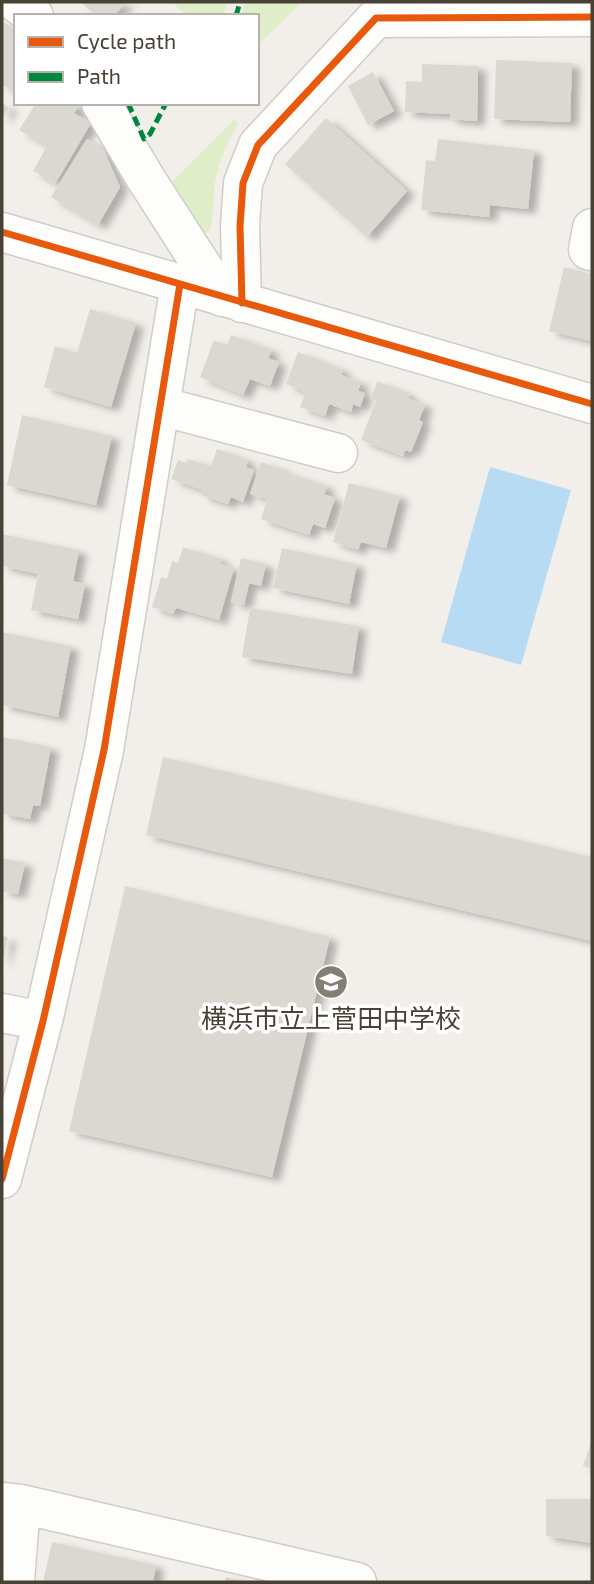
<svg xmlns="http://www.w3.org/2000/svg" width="594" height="1584" font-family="'Exo 2','Noto Sans JP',sans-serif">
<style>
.green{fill:#dfedc8}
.water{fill:#b7dbf2}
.building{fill:#dbd8d2;filter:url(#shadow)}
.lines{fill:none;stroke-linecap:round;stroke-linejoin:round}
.minor-casing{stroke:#d0cdc7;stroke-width:41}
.minor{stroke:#fdfdfc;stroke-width:38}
.quiet{stroke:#00873e;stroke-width:5;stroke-dasharray:10 5;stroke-linecap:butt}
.cycleway-casing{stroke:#fff;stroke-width:11}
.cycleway{stroke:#e8590c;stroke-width:7}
.labels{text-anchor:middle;stroke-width:7;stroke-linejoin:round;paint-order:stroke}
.poi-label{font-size:26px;fill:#484135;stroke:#fff}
</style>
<defs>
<filter id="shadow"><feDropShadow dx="8" dy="4.5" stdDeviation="3.5" flood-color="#0004"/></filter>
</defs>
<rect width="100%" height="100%" fill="#f2efea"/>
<path class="green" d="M173 2H227L223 16H185Z
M245 2H302L257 46V16H241Z
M235 119 238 124C227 143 219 160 215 182 213 194 214 224 209 232L203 233 166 188Z"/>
<path class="water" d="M490 467 571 490 521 665 441 642Z"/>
<path class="building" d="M81 2H127L113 16H96Z
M2 21 16 29V92L2 85Z
M496 60 572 63 570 122 494 119Z
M422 64 478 66 477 121 450 119V114L405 112 406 81 422 82Z
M373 72 394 111 368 125 348 86Z
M2 103 9 108 2 119Z
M36 103H80L74 113 91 123 55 184 33 171 47 146 19 130Z
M326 118 407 191 367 237 285 164Z
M87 139 104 151 120 187 98 225 51 197Z
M438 139 534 150 528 209 490 205 489 217 421 210 426 160 435 161Z
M564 267 592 274V341L549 331Z
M90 309 136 323 111 407 44 387 55 346 77 353Z
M231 335 272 350 268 358 279 362 270 386 250 379 243 395 200 377 214 340 227 345Z
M298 352 343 370 341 375 361 382 358 391 365 393 360 407 353 404 351 412 329 404 325 416 300 407 306 392 286 384Z
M377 381 409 394 408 398 425 405 419 420 423 422 411 452 405 450 403 456 361 440 376 400 371 399Z
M22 415 112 436 96 505 7 485Z
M217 449 248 460 246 467 254 470 243 502 231 497 228 504 201 495 203 490 171 479 178 460 186 463 188 459 211 466Z
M261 462 282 469 281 471 327 486 324 494 335 498 325 528 313 524 309 535 261 519 267 499 250 494Z
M349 483 400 496 386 548 361 542 358 550 333 542Z
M2 534 79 550 73 581 85 584 78 619 31 610 38 574 2 566Z
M183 547 221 559 220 564 234 568 219 620 176 608 173 614 152 607 161 577 167 579 172 561 178 563Z
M282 548 357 564 349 604 273 588Z
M241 558 266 564 261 586 249 583 244 605 231 602Z
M250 608 359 626 352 674 242 657Z
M2 632 71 646 58 717 2 705Z
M2 737 51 747 40 806 33 805 30 819 2 814Z
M163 757 592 857V941L146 835Z
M2 858 25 863 18 894 2 891Z
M125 886 330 937 272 1177 69 1131Z
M2 936 8 937 3 962 2 961Z
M592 1439V1469L583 1466Z
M546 1499H592V1543L546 1536Z
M52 1542 156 1565 153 1582H43Z
M226 1577 242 1581V1582H225Z"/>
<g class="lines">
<g class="minor-casing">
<path id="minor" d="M15 2 34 16
M101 103 146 179 222 297
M592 228 588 250 592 251
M2 232 592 404
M242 303 240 226 243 183 258 145 376 18 592 17
M160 406 338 453
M2 1013 43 1021
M2 1179 43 1021 104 750 180 284
M2 1502 21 1504 357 1582
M15 1582 21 1504"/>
</g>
<use href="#minor" class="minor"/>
<path class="quiet" d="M236 16 240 2
M128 103 144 139 150 134 166 103"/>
<g class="cycleway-casing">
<path id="cycleway" d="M2 232 592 404
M242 303 240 226 243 183 258 145 376 18 592 17
M2 1179 43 1021 104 750 180 284"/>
</g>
<use href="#cycleway" class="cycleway"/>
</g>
<defs>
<g id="school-disc" transform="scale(1.75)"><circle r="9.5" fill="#847e74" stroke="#fff"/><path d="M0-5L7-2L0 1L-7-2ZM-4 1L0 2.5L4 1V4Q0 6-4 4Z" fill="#fff"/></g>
</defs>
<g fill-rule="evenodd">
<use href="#school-disc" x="331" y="982"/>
</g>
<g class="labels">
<g class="poi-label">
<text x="331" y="1028">横浜市立上菅田中学校</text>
</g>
</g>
<rect width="594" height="1584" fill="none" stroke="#484135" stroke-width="7"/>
<rect x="14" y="14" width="245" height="91" fill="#ffffff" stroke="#b6b3ae" stroke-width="2"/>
<rect x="28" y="37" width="35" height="10" fill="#e8590c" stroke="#b6b3ae" stroke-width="2"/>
<text x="77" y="49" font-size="21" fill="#484135">Cycle path</text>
<rect x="28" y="72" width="35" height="10" fill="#00873e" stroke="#b6b3ae" stroke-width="2"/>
<text x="77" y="84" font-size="21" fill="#484135">Path</text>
</svg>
